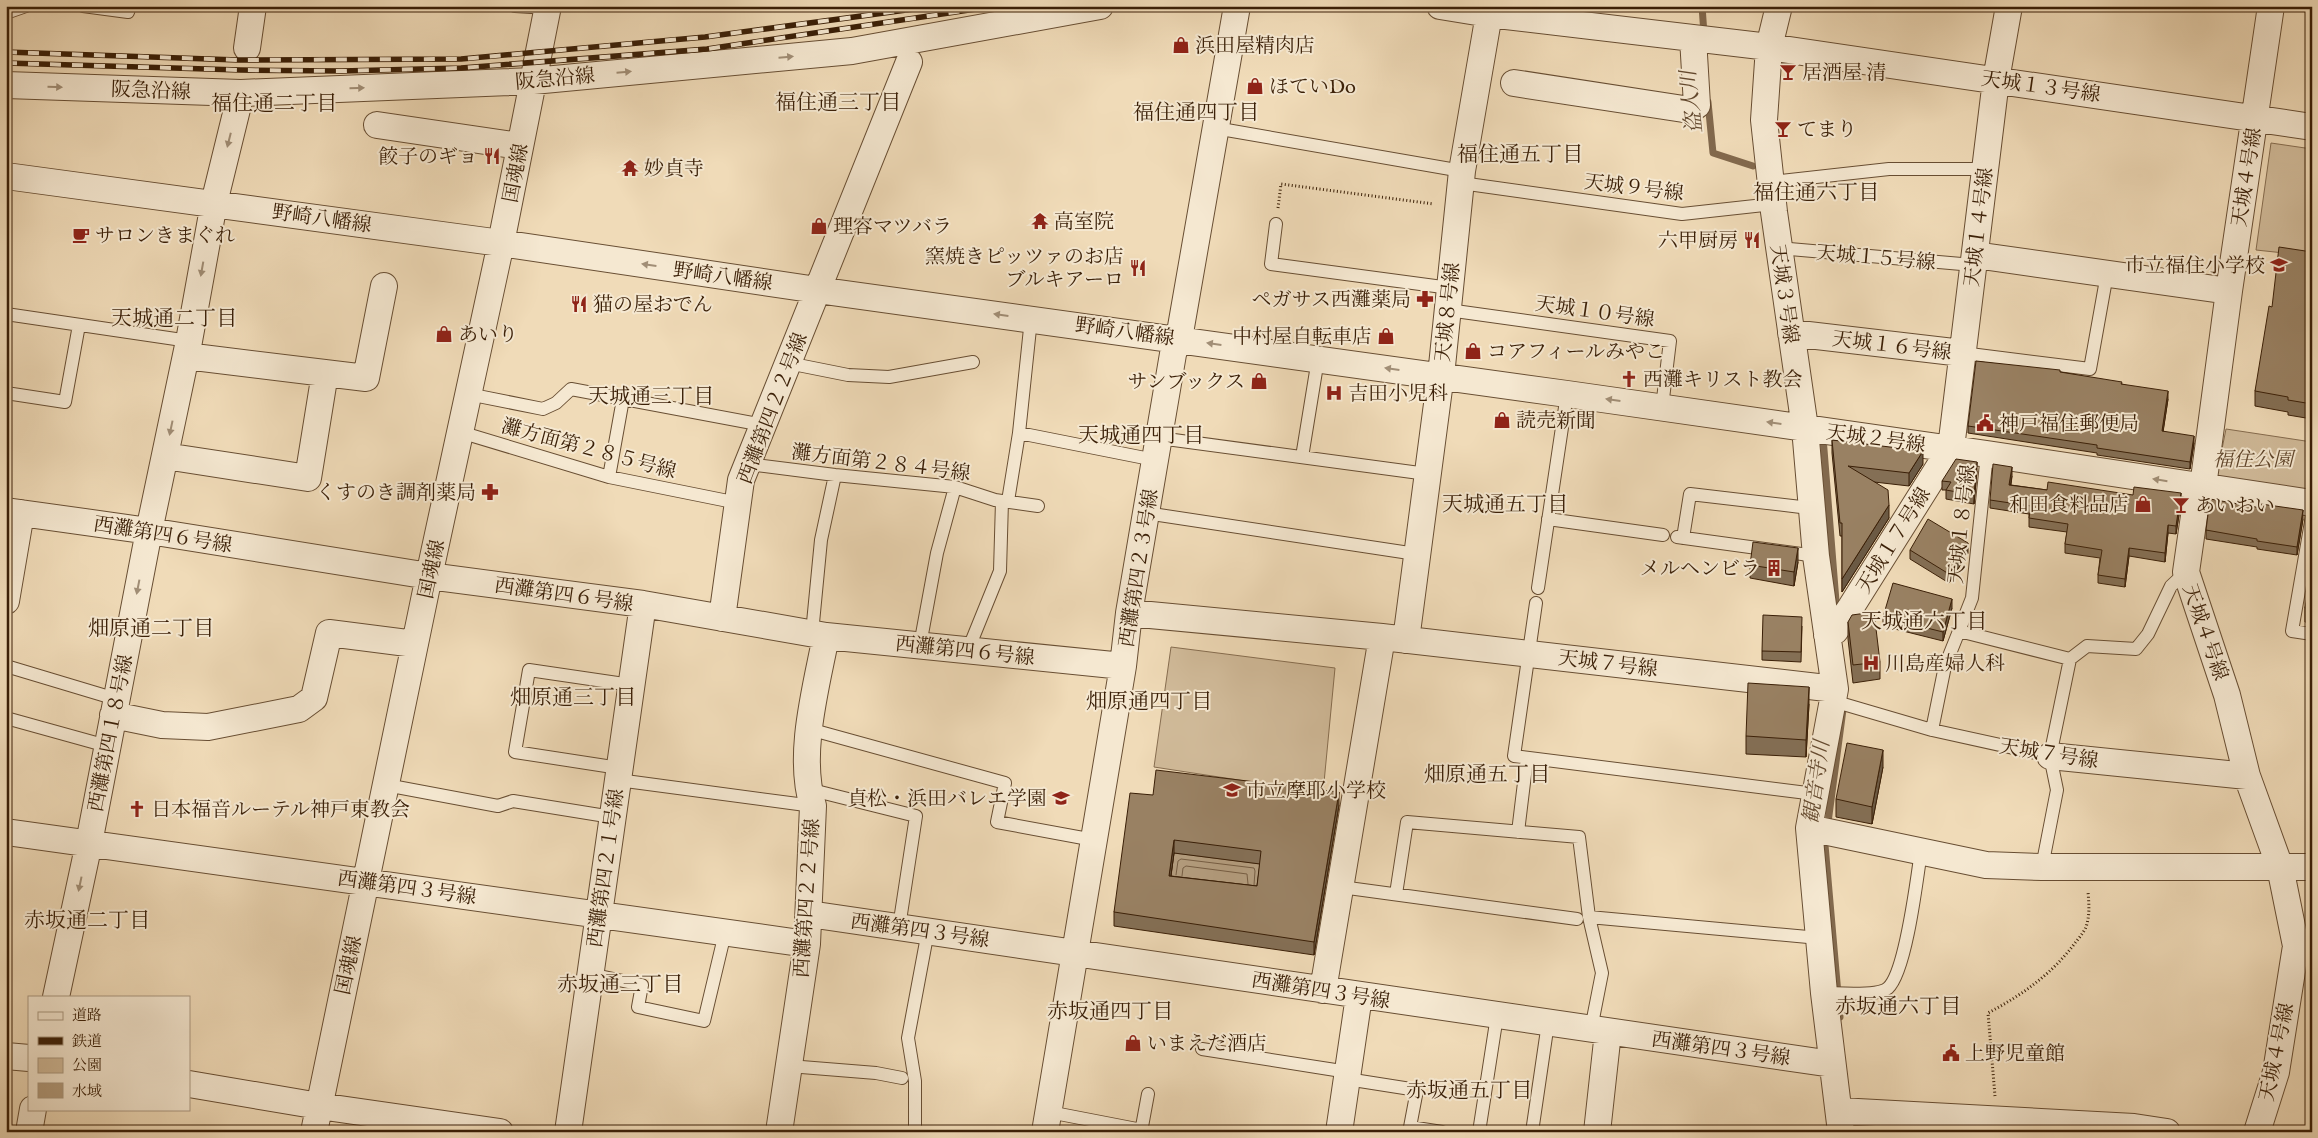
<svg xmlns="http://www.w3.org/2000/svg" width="2318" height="1138" font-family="'IM FELL English','Noto Serif JP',serif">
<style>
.green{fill:#d1bb9a;stroke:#866d50}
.water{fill:#b29b7c;stroke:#82694d}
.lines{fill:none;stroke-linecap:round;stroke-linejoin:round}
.shore{stroke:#765d42;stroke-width:1}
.stream{stroke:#82694d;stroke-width:7}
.service-casing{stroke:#684e33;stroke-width:14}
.minor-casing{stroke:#684e33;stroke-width:28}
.path{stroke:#3a1f07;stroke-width:3;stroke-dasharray:1 2.5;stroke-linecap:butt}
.service{stroke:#f5e8d1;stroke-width:12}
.minor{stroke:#f5e8d1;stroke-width:26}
.rail-casing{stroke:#3a1f07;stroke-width:5.5}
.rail{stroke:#f5e8d1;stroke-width:4;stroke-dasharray:11;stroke-linecap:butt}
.wall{fill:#846f55;stroke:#3a1f07;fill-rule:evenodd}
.shaded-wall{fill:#6b5a45;stroke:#3a1f07}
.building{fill:#998163;stroke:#3a1f07;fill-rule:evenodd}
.oneway{fill:#a18e76}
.labels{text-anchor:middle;stroke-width:4;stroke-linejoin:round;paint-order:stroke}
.poi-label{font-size:20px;fill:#3a1f07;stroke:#f5e8d1;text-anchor:start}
.street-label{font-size:20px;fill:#3a1f07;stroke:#f5e8d1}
.park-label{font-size:20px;font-style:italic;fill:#60462c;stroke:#f5e8d1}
.neighbourhood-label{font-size:21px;fill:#3a1f07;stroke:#f5e8d1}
.water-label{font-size:21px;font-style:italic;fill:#644a30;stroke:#f5e8d1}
</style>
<rect width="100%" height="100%" fill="#f0dbb8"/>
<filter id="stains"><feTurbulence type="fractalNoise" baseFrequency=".004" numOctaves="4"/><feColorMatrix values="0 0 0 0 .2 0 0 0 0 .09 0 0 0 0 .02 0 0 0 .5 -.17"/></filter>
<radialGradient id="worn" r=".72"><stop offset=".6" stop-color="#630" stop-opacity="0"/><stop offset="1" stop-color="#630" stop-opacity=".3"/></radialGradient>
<path class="green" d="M2271 143 2312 149V256L2256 250Z
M2226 429 2312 442V493L2216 479Z
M1171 647 1335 668 1323 793 1154 767Z"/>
<path class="water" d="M1174 853 1261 864 1257 900 1169 889Z"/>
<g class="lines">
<path class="shore" d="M1176 875 1178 861 1181 859 1254 868 1255 871 1254 885
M1182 876 1183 868 1186 866 1247 874 1248 884"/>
<path class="stream" d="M1702 6 1704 34
M1708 102 1713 153 1753 166
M1823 437 1837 614
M1840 1017 1825 845 1844 702"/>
<g class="service-casing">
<path id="service" d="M83 6 128 12 130 6
M515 6 548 8
M6 13 26 6
M1215 128 1462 171
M1771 182 1889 169H1985
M1461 183 1682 214 1773 204
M1276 224 1271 264 1450 288
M1778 248 1973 265
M1448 310 1670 341 1662 407
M6 314 189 341
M1031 319 1019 433 1155 460
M1962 353 2090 369 2107 274
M788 363 848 375 889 377 973 362
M6 393 65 402 79 325
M468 394 543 409 556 403 571 389 763 425
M460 432 609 477 738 503
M1159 438 1427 474
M1987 454 1972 598 1959 631 2070 659
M1302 457 1318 359
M748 464 835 475 955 487 995 500 1038 506
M609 477 623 399
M1008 501 1019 433
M1146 513 1416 554
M2312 516 2292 631 2312 634
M1548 519 1663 535
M1677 537 1816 556
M1683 538 1690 494 1801 507
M1538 588 1567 394
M1536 603 1514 756 1815 794
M812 633 821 540 835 475
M920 645 937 553 955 487
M968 650 1000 571 1002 501
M6 666 116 699
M1833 701 1932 730 2050 756
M6 718 107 746
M809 729 1005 783 997 822 1094 840
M1932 730 1945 666 1959 631
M619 768 515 752 529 670 631 685
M618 780 813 806
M386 785 498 806 513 801 612 817
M808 789 916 816 899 927
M1518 832 1527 758
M2042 867 2057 790 2050 756 2070 659 2087 646 2136 649 2148 634 2171 586 2186 572
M1341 887 1577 919
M1396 894 1407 822 1579 837 1589 917 1602 973 1591 1029
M1589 917 1819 938
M590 974 642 985 638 1007 704 1021 725 933
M1824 993C1838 993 1878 997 1888 988 1906 972 1917 878 1921 851
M1202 1049 1348 1072
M789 1066 876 1073 902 1078
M1347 1079 1417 1090 1410 1127 1442 1132
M1049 1112 1142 1130
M915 1132V1081L908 1038 928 931
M1141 1132 1148 1094
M1479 1132 1497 1016
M1532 1132 1548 1023"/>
</g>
<g class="minor-casing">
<path id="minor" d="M1440 6 1489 14 1769 47 2312 127
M1779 6 1769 47 1764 120 1774 212 1805 428 1816 556 1835 689 1809 828 1824 993 1841 1132
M247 48 253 6
M1514 83 1690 110 1697 105 1693 38
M6 85 241 93 533 81 852 51 1100 6
M377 125 520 146
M6 176 501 243 817 290 1567 394 1987 454 2312 503
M1975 255 2229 291
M1791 333 1962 353
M186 356 366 378 384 286
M165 456 308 478 325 373
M6 511 149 531 429 576 643 604 826 636 1123 666
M6 601 21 513
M1129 613 1382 637 1835 689
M722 618 741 480 909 62
M1827 635 1835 631 1851 607 1951 448 1996 80 2009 6
M1406 640 1442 366 1462 171 1489 14
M113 715 162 725 208 727 299 709 314 698 329 633 415 644
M2050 756 2247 776
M1809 828 1986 865 2042 867H2312
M6 832 807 944
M809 914 1832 1064
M1323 990 1382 637
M56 997 89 843 149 531 189 341 214 203 241 93
M6 1056 29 1058
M189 1084 319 1106 500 1132
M1839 1111 2134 1127 2167 1132
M29 1132 33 1109
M314 1132 429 576 501 243 548 6
M568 1132 643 604
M779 1132 807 944 813 806C797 755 816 688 826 636
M1045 1132 1123 666 1129 613 1173 354 1181 327 1237 6
M1339 1132 1359 996
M1597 1132 1608 1032
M2257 1132 2276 1072 2296 946 2280 867 2247 776 2227 695 2186 572 2197 495 2203 486 2204 479 2229 291 2271 6"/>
</g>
<path class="path" d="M1278 208 1281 184 1434 204
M1995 1096 1988 1013C2022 995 2052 974 2075 943 2079 938 2084 932 2086 927 2090 915 2089 904 2088 892"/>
<use href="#service" class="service"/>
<use href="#minor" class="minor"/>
<g class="rail-casing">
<path id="rail" d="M6 52 238 60 461 59 705 37 936 6
M6 63 240 70 342 71 461 68 707 49 996 6"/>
</g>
<use href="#rail" class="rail"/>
</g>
<path class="wall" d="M2312 252V419L2288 415V412L2255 406V391Z
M2060 372 2122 384 2168 399 2163 431 2194 443 2190 469 2097 455V453L1968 433V426Z
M1832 440 1923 464 1909 486 1874 482 1889 518 1842 592V536H1840L1832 453Z
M1977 471 1974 504 1946 499V490H1942V481Z
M2012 476 2011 485 2047 490 2181 502 2176 534 2168 533 2165 562 2129 556 2125 587 2098 583V575L2100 558 2065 553V544L2067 532 2029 527V514L1990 508V500Z
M2303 519 2297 555 2257 549V547L2206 539V530Z
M1910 550 1968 553 1949 583 1910 559Z
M1798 562 1794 586 1750 578V565Z
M2312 580V623L2305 622V608Z
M1952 608 1943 641 1883 626V617Z
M1848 622 1880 662V679L1853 683 1848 639Z
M1802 626 1801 662 1762 660V651Z
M1809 704 1806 757 1746 754V736Z
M1883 767 1872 824 1836 817V799Z
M1153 795 1339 805 1314 955 1114 926V912ZM1174 853 1260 864 1257 886 1171 876Z"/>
<path class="shaded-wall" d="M2168 391V399L2162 439V431Z
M2194 436V443L2190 469V462Z
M1923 451V464L1909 486V473Z
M1977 462V471L1974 504V495Z
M2012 467V476L2009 493V485Z
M2181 493V502L2176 534V526Z
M1889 505V518L1842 592V579Z
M2303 510V519L2297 555V547Z
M2168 525V533L2165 562V553Z
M1968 543V553L1949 583V574Z
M1798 548V562L1794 586V572Z
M2129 548V556L2125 587V579Z
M1952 599V608L1943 641V632Z
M1809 687V704L1806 757V740Z
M1883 750V767L1872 824V807Z
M1339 792V805L1314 955V942Z
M1174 840V853L1169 889V876Z"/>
<path class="building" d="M2279 247 2312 252V404L2288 400V397L2255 391 2269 306 2272 307Z
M1976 361 2060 370V372L2122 382 2121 384 2168 391 2162 431 2194 436 2190 462 2097 448V445L1968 426Z
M1832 440 1923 451 1909 473 1848 466 1888 490 1889 505 1842 579V523H1840Z
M1956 459 1977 462 1974 495 1946 490 1951 482 1942 481Z
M1993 464 2012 467 2009 485 2047 490 2048 482 2133 495 2134 487 2181 493 2176 526 2168 525 2165 553 2129 548 2125 579 2098 575 2102 550 2065 544 2068 524 2029 518 2031 506 1990 500Z
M2210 499 2261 508V504L2303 510 2297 547 2257 541V539L2206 530Z
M1928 519 1968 543 1949 574 1910 550Z
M1753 542 1798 548 1794 572 1750 565Z
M2310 580H2312V609L2305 608Z
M1893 583 1952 599 1943 632 1883 617Z
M1874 612 1880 662 1853 665 1848 622 1852 615Z
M1763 615 1802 617 1801 652 1762 651Z
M1748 683 1809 687 1806 740 1746 736Z
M1847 743 1883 750 1872 807 1836 799Z
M1156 770 1339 792 1314 942 1114 912 1130 793 1153 795ZM1174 840 1261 851 1257 886 1169 876Z"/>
<defs><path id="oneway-solid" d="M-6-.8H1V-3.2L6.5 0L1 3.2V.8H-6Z" transform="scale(1.25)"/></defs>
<g class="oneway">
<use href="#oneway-solid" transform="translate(786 57) rotate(-5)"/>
<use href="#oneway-solid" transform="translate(624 72) rotate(-5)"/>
<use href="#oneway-solid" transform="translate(55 87) rotate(2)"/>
<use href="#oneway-solid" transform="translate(357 88) rotate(-2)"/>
<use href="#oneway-solid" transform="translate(229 140) rotate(104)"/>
<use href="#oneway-solid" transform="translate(649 265) rotate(-172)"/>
<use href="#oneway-solid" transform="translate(202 269) rotate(100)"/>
<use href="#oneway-solid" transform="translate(1001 315) rotate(-172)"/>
<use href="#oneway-solid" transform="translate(1214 344) rotate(-172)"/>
<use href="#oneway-solid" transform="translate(1392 369) rotate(-172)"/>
<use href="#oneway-solid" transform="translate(1613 400) rotate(-172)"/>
<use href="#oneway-solid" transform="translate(1774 423) rotate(-172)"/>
<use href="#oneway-solid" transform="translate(171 428) rotate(102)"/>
<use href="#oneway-solid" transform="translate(2160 480) rotate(-171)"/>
<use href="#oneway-solid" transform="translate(138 587) rotate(101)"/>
<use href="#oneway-solid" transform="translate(80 884) rotate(102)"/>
</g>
<defs>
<g id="shop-bare" transform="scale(1.35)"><path d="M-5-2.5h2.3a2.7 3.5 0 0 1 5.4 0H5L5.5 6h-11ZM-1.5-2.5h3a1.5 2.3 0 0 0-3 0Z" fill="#8f2418" stroke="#f5e8d1" stroke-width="2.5" paint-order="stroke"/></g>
<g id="bar-bare" transform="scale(1.35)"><path d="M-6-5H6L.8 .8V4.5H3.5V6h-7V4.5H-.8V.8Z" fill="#8f2418" stroke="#f5e8d1" stroke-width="2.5" paint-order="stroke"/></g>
<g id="restaurant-bare" transform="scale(1.35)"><path d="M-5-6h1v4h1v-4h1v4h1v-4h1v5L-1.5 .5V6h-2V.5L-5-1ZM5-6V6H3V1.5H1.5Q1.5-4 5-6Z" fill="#8f2418" stroke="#f5e8d1" stroke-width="2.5" paint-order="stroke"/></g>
<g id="temple-bare" transform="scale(1.35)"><path d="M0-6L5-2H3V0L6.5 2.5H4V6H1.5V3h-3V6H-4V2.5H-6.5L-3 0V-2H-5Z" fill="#8f2418" stroke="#f5e8d1" stroke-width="2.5" paint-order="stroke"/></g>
<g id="cafe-bare" transform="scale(1.35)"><path d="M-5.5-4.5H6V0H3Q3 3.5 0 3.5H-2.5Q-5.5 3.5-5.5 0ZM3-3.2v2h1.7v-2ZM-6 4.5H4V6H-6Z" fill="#8f2418" stroke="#f5e8d1" stroke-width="2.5" paint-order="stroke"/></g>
<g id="school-bare" transform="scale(1.35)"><path d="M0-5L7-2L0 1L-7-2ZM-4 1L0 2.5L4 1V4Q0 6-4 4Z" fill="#8f2418" stroke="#f5e8d1" stroke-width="2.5" paint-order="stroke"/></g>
<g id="pharmacy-bare" transform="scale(1.35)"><path d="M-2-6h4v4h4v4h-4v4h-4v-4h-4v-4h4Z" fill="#8f2418" stroke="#f5e8d1" stroke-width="2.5" paint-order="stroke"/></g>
<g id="church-bare" transform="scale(1.35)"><path d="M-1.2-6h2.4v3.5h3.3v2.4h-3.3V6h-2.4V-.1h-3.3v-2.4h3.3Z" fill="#8f2418" stroke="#f5e8d1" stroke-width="2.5" paint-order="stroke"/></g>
<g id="hospital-bare" transform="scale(1.35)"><path d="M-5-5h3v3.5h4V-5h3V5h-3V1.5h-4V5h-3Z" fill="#8f2418" stroke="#f5e8d1" stroke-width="2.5" paint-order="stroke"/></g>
<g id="civic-bare" transform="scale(1.35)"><path d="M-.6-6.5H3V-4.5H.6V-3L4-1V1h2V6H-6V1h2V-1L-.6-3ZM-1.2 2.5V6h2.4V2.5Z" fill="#8f2418" stroke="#f5e8d1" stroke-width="2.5" paint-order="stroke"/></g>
<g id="building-bare" transform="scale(1.35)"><path d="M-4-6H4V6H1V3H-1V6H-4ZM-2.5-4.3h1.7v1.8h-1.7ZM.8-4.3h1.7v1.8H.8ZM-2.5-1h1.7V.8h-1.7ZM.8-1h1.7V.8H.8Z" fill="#8f2418" stroke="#f5e8d1" stroke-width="2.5" paint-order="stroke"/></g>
</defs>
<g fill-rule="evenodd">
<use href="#shop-bare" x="1181" y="45"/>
<use href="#bar-bare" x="1788" y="72"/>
<use href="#shop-bare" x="1255" y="86"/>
<use href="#bar-bare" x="1783" y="129"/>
<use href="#restaurant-bare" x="492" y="156"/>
<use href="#temple-bare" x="630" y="168"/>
<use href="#temple-bare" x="1040" y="221"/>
<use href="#shop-bare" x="819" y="226"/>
<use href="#cafe-bare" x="81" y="235"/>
<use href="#restaurant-bare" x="1752" y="240"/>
<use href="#school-bare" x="2279" y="265"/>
<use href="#restaurant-bare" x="1138" y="268"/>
<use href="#pharmacy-bare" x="1425" y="299"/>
<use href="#restaurant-bare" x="579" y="304"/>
<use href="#shop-bare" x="444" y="334"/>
<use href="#shop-bare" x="1386" y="336"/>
<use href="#shop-bare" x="1473" y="351"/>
<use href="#church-bare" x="1629" y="379"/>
<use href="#shop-bare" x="1259" y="381"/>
<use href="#hospital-bare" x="1334" y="393"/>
<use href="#shop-bare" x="1502" y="420"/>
<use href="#civic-bare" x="1985" y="423"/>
<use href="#pharmacy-bare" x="490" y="492"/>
<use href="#shop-bare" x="2143" y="504"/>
<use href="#bar-bare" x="2181" y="505"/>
<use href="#building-bare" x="1774" y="568"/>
<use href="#hospital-bare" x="1871" y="663"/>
<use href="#school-bare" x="1232" y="790"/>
<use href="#school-bare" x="1061" y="798"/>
<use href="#church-bare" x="137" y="809"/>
<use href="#shop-bare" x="1133" y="1043"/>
<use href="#civic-bare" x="1951" y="1053"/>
</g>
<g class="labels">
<g class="poi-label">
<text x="1195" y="52">浜田屋精肉店</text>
<text x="1802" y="79">居酒屋 清</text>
<text x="1269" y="93">ほていDo</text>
<text x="1797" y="136">てまり</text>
<text x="478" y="163" text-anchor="end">餃子のギョ</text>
<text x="644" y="175">妙貞寺</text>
<text x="1054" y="228">高室院</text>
<text x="833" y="233">理容マツバラ</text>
<text x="95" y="242">サロンきまぐれ</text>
<text x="1738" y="247" text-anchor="end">六甲厨房</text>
<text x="1124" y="263" text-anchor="end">窯焼きピッツァのお店<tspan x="1124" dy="23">ブルキアーロ</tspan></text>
<text x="2265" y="272" text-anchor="end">市立福住小学校</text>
<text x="1411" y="306" text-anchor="end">ペガサス西灘薬局</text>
<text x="593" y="311">猫の屋おでん</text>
<text x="458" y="341">あいり</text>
<text x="1372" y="343" text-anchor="end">中村屋自転車店</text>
<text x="1487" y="358">コアフィールみやこ</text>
<text x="1643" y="386">西灘キリスト教会</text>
<text x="1245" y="388" text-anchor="end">サンブックス</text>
<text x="1348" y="400">吉田小児科</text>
<text x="1516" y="427">読売新聞</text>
<text x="1999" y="430">神戸福住郵便局</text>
<text x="476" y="499" text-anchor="end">くすのき調剤薬局</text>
<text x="2129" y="511" text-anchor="end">和田食料品店</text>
<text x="2195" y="512">あいおい</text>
<text x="1760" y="575" text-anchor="end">メルヘンビラ</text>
<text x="1885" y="670">川島産婦人科</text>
<text x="1246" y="797">市立摩耶小学校</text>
<text x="1047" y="805" text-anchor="end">貞松・浜田バレエ学園</text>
<text x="151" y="816">日本福音ルーテル神戸東教会</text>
<text x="1147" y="1050">いまえだ酒店</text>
<text x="1965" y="1060">上野児童館</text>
</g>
<g class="street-label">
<text transform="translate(555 78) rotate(-5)" y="7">阪急沿線</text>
<text transform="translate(2041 86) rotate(8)" y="7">天城１３号線</text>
<text transform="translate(151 90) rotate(2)" y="7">阪急沿線</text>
<text transform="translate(515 173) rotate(-79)" y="7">国魂線</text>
<text transform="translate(2246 177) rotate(-81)" y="7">天城４号線</text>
<text transform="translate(1634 187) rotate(7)" y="7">天城９号線</text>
<text transform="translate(322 218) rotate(8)" y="7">野崎八幡線</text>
<text transform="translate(1978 227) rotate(-83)" y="7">天城１４号線</text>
<text transform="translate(1876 257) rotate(5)" y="7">天城１５号線</text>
<text transform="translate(723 276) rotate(8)" y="7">野崎八幡線</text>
<text transform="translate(1785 294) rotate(82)" y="7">天城３号線</text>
<text transform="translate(1595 311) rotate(8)" y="7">天城１０号線</text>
<text transform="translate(1447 312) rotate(-84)" y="7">天城８号線</text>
<text transform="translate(1125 331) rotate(8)" y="7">野崎八幡線</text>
<text transform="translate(1892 345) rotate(7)" y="7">天城１６号線</text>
<text transform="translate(772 408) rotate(-69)" y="7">西灘第四２２号線</text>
<text transform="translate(1876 438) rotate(8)" y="7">天城２号線</text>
<text transform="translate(589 448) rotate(15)" y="7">灘方面第２８５号線</text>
<text transform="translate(881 462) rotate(7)" y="7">灘方面第２８４号線</text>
<text transform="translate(1961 524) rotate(-84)" y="7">天城１８号線</text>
<text transform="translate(163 534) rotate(9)" y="7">西灘第四６号線</text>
<text transform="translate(1893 540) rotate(-58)" y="7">天城１７号線</text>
<text transform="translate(1138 568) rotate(-81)" y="7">西灘第四２３号線</text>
<text transform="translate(431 569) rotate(-78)" y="7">国魂線</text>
<text transform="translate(564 594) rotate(8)" y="7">西灘第四６号線</text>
<text transform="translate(2206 632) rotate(71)" y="7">天城４号線</text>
<text transform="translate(965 650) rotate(6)" y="7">西灘第四６号線</text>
<text transform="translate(1608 663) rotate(7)" y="7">天城７号線</text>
<text transform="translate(110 733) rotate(-79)" y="7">西灘第四１８号線</text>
<text transform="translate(2049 753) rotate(9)" y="7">天城７号線</text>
<text transform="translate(605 868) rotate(-82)" y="7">西灘第四２１号線</text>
<text transform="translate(407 887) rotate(8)" y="7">西灘第四３号線</text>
<text transform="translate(806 898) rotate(-86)" y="7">西灘第四２２号線</text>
<text transform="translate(920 930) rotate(8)" y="7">西灘第四３号線</text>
<text transform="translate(348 965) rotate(-78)" y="7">国魂線</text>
<text transform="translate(1321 990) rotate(9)" y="7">西灘第四３号線</text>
<text transform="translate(1721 1048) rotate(8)" y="7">西灘第四３号線</text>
<text transform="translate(2276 1052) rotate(-78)" y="7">天城４号線</text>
</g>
<g class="park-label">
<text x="2253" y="466">福住公園</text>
</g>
<g class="neighbourhood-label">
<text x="838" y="109">福住通三丁目</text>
<text x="274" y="110">福住通二丁目</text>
<text x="1196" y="119">福住通四丁目</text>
<text x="1520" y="161">福住通五丁目</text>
<text x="1816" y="199">福住通六丁目</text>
<text x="174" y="325">天城通二丁目</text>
<text x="651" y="403">天城通三丁目</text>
<text x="1141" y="442">天城通四丁目</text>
<text x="1505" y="511">天城通五丁目</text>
<text x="1924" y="628">天城通六丁目</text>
<text x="151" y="635">畑原通二丁目</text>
<text x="573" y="704">畑原通三丁目</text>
<text x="1149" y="708">畑原通四丁目</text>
<text x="1487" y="781">畑原通五丁目</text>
<text x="87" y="927">赤坂通二丁目</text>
<text x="620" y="991">赤坂通三丁目</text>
<text x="1898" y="1013">赤坂通六丁目</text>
<text x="1110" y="1018">赤坂通四丁目</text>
<text x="1469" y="1097">赤坂通五丁目</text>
</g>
<g class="water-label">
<text transform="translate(1691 102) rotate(-96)" y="7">盗人川</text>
<text transform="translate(1816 782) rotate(-82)" y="7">観音寺川</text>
</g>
</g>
<rect width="2318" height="1138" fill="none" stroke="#f0dbb8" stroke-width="25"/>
<rect x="8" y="8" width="2303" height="1123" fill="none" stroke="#3a1f07" stroke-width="2.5"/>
<rect x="12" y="12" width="2293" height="1113" fill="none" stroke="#3a1f07"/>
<rect x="28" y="996" width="162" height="115" fill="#f5e8d1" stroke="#aa9880"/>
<rect x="38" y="1012" width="25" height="8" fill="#f5e8d1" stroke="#aa9880"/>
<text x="72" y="1020" font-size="15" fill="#3a1f07">道路</text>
<rect x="38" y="1037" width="25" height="8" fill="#3a1f07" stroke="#aa9880"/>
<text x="72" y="1046" font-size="15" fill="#3a1f07">鉄道</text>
<rect x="38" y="1058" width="25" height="15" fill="#d1bb9a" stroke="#aa9880"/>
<text x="72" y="1070" font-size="15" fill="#3a1f07">公園</text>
<rect x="38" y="1083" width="25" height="15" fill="#b29b7c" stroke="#aa9880"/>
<text x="72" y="1096" font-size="15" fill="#3a1f07">水域</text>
<rect width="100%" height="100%" filter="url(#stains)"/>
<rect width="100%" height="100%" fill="url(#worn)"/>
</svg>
